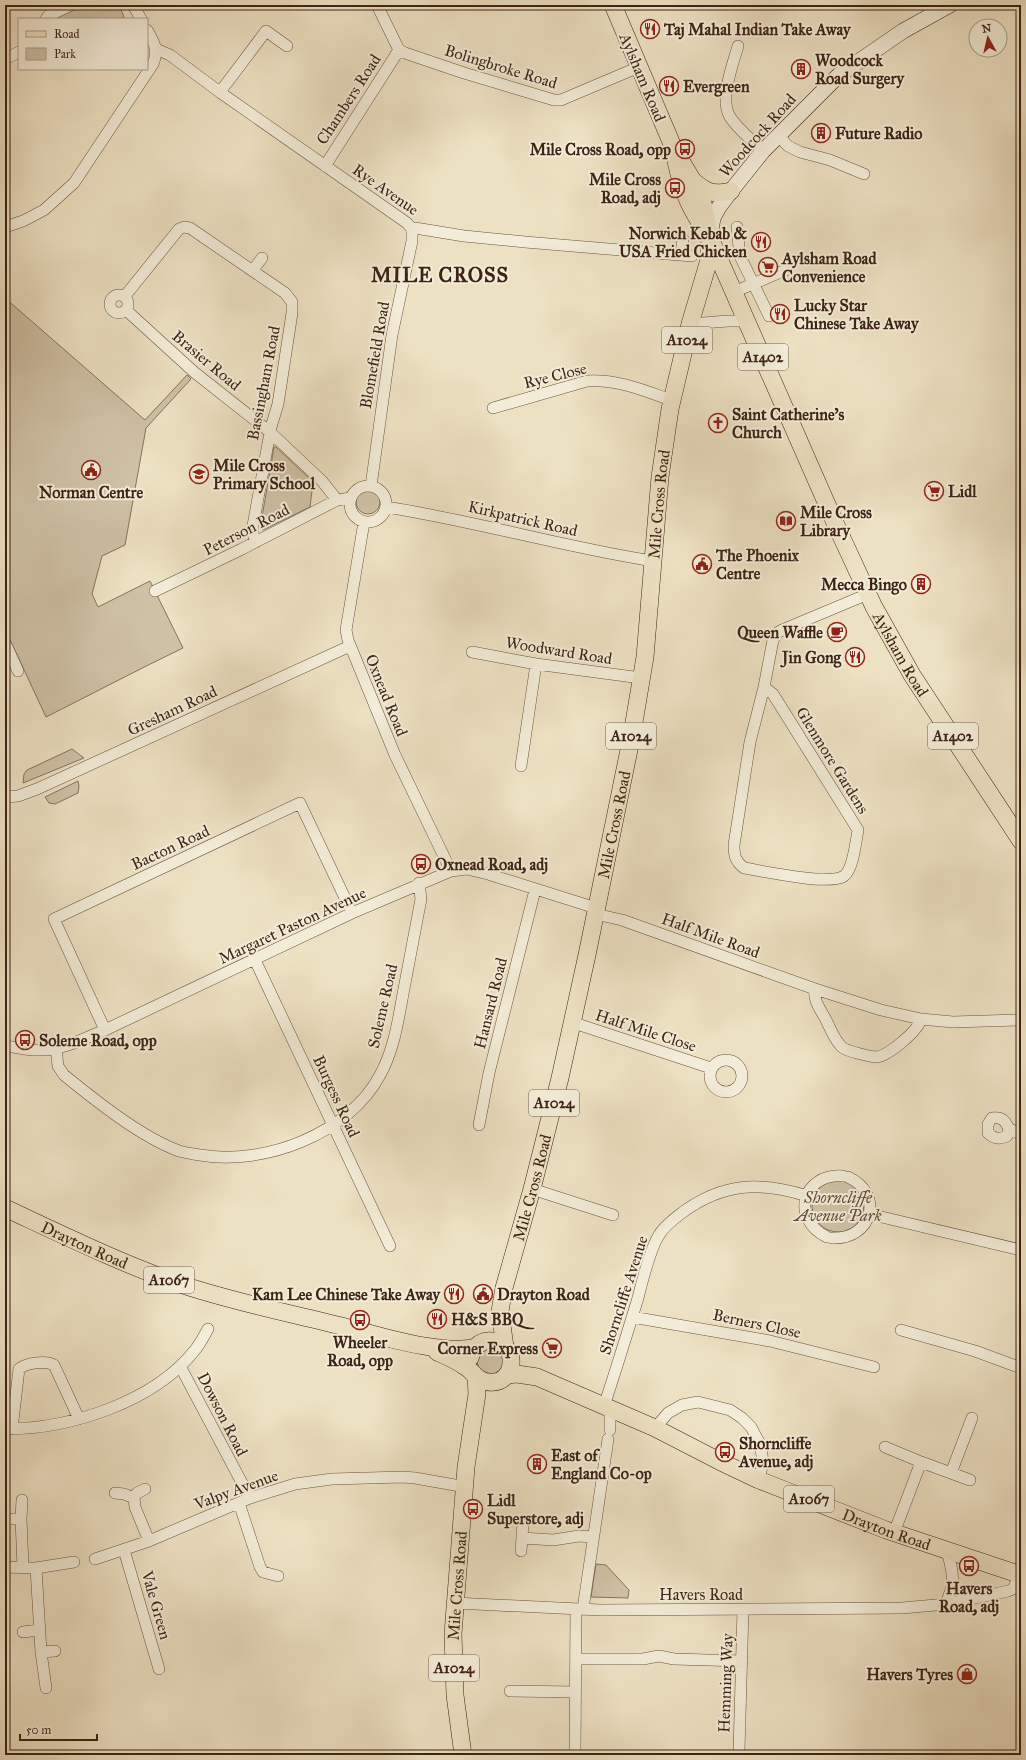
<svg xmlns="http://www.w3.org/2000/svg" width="1026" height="1760" font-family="'IM FELL Great Primer',serif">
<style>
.green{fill:#cfc1a6;stroke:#86725e}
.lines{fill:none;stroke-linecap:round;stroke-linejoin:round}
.street-casing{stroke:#695241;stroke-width:12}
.secondary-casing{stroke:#3d2316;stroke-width:16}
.primary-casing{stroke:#3d2316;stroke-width:18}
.street{stroke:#f3ecd8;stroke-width:11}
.secondary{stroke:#f3ecd8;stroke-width:15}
.primary{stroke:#ede1c3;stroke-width:17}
.labels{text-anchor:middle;stroke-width:4;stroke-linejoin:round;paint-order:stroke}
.shield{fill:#f3ecd8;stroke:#745f50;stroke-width:1}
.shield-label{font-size:15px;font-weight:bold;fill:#3d2316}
.poi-label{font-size:16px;font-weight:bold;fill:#3d2316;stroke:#f3ecd8;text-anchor:start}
.street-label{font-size:16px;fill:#3d2316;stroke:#f3ecd8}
.park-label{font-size:16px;font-style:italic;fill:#624a3a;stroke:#f3ecd8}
.district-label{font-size:20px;font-weight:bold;letter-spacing:1px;fill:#3d2316;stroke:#f3ecd8}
</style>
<rect width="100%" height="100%" fill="#ede1c3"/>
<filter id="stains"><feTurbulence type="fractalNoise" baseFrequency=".005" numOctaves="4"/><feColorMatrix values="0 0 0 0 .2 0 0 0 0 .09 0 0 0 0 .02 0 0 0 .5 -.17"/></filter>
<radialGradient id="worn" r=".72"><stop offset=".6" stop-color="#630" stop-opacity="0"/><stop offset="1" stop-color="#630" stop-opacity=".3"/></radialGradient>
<path class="green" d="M77 5H119L124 17 120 19H50Z
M5 298 145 420 187 375 191 379 146 428 125 545 102 556 92 594 98 607 150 581 183 648C137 670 92 694 46 717L5 629Z
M274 447H276L313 482 310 507 263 530 260 529Z
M356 502a12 12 0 1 1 24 0a12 12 0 1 1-24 0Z
M72 749 84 758 23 783 24 774 27 770Z
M78 781 79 786 78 793 55 804 49 803 45 797Z
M812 1206a26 26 0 1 1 52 0a26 26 0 1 1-52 0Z
M491 1347 503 1353 504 1367 495 1375C492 1375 487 1375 485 1374 478 1371 475 1360 479 1354 482 1351 487 1349 491 1347Z
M596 1564 606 1565 629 1590 628 1598 591 1597Z"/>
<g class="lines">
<g class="street-casing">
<path id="street" d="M133 5 141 19
M377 5 399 50 405 53 464 73 554 100H561L639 67
M927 5 932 14
M46 19 48 16 71 5
M738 46C733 64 720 97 729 115 735 127 753 141 763 151
M156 49 170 55 221 93 407 223 412 229 415 228 464 236 525 242 692 256
M5 59 19 52
M220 92 266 31 287 46
M778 135 788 146 800 152 830 160 864 174
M325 166 399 50
M5 227 23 221 44 210 74 183 153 64C159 50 154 42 147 30
M737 227 740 256 769 316
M681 254 683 239
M253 270 262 258
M734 292 788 269
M110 304a9 9 0 1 1 18 0a9 9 0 1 1-18 0Z
M125 296 179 229 184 227 190 228 285 293 292 302V313L278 404 271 427 252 531 256 542
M126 310 194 372 270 432 322 481 337 500
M690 324 728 321H746
M493 408 587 381C617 379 643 390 671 400
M371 486 392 335 412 241V229
M350 504a18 18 0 1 1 36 0a18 18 0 1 1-36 0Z
M386 507C476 521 563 547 653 561
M364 522 346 630 348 640 395 755 451 871
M155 591 242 549 337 500 351 498
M7 647 18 671
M472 652 536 664 641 678
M764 687 773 694 858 830C856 841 853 870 844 876 830 886 763 871 744 868 735 861 734 855 734 845L750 742 764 687 773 640 777 633 782 630 868 594
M521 766 536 664
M5 797 18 796 37 789 350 646
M595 914 622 920 815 989 881 1010 921 1019 953 1022 1021 1020
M255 960 390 1246
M815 989C813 1000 820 1009 825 1018 830 1027 834 1040 842 1047 846 1051 871 1057 877 1057 889 1055 918 1031 921 1019
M571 1022 711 1068
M105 1030 54 919 300 803 352 913
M5 1046C15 1047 26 1050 36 1050 61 1051 83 1039 105 1030L352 913 451 871 467 869 488 874 596 908
M56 1048 58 1066 64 1075C96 1101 141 1137 179 1151 186 1153 193 1154 200 1155 264 1166 349 1134 380 1075 394 1050 398 1021 403 994 409 962 415 930 421 899L419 883
M710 1076a16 16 0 1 1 32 0a16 16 0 1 1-32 0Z
M479 1125 489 1073 535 890
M1009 1129 1007 1136C999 1140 994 1139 988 1133V1124L992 1118C1002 1117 1005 1120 1009 1129L1018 1132 1021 1136
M532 1189 613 1215
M869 1214 1021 1250
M827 1237C790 1219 802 1173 843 1176
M832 1238C872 1240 885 1194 848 1177
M632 1317 770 1341 874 1367
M901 1330 975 1351 1021 1368
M180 1366 250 1498
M604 1406C616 1370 627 1334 638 1298 642 1282 650 1249 659 1235 664 1226 675 1218 683 1212 723 1183 760 1181 807 1196
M655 1428 668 1413 682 1405 698 1402 730 1410 742 1418 751 1427 760 1444 763 1461 759 1480
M5 1429C70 1429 154 1402 195 1350 200 1344 204 1336 208 1329
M12 1429 19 1369C26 1363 46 1360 54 1365L79 1419
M610 1430V1408
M885 1447 921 1462
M951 1473 972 1418
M145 1489 137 1493 134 1498 135 1507 149 1541
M115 1493 124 1494 134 1498
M22 1500 21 1519 23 1567
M239 1503 260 1567 263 1572 278 1576
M5 1519H21
M894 1533 921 1462 970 1480
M522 1538 553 1540 579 1536 593 1537
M124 1550 159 1669
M521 1551 523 1523
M947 1551C950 1562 954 1574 952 1586 951 1592 947 1598 947 1604
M95 1559 149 1541 250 1498 295 1484 332 1479 403 1477 415 1478 466 1487
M5 1567 36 1568 74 1562
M36 1568 41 1652 46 1688
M455 1603 600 1610 902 1608 947 1604 1008 1591 1013 1589 1020 1574
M583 1609 608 1439
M23 1632 39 1630
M41 1652 55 1651
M576 1659H643L659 1656 674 1659 742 1661
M510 1691 575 1692
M575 1755 576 1609
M736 1755 739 1751 743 1610"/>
</g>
<g class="secondary-casing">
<path id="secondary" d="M710 236 713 218 719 207 731 191 763 151 839 75 903 31 950 5"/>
</g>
<g class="primary-casing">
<g id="primary">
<path id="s1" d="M676 161C683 195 691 210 710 238L836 525 874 607 912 675 1021 841"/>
<path d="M693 181C708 193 712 195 731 191"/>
<path id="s2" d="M5 1208C63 1235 122 1264 183 1285 237 1303 294 1314 349 1328 386 1337 436 1354 474 1348"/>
<path id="s3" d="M505 1347 500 1311 504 1288 532 1189 560 1078 587 955 631 740 645 657 660 477 670 409 690 324 709 260 710 238 703 203 693 181 674 149 613 5"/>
<path d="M437 1352C446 1356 456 1360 464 1366 470 1369 473 1374 478 1378 486 1384 499 1384 506 1376 512 1369 512 1361 510 1353"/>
<path d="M470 1358C477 1335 498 1337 510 1353"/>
<path id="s4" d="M507 1375 517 1374 537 1377 655 1428 721 1462 759 1480 886 1530 1021 1575"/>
<path id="s5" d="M463 1755 455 1695 453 1634 466 1467 477 1394 476 1377"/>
</g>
</g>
<use href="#street" class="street"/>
<use href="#secondary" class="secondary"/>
<use href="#primary" class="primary"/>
</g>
<defs>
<g id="restaurant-ring" transform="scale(1)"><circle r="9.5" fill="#f3ecd8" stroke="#8f2418" stroke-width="1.5"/><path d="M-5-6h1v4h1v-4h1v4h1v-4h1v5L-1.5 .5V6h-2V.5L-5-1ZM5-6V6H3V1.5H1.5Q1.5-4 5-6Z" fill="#8f2418"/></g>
<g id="building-ring" transform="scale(1)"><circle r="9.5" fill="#f3ecd8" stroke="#8f2418" stroke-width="1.5"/><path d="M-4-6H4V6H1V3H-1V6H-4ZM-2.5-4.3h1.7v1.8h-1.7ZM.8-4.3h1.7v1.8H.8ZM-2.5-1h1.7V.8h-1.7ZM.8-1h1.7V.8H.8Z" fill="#8f2418"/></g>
<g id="bus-ring" transform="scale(1)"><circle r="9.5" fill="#f3ecd8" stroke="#8f2418" stroke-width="1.5"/><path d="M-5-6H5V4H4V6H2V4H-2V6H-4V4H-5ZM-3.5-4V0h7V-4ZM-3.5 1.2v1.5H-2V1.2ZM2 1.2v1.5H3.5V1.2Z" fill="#8f2418"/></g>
<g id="supermarket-ring" transform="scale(1)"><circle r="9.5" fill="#f3ecd8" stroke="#8f2418" stroke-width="1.5"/><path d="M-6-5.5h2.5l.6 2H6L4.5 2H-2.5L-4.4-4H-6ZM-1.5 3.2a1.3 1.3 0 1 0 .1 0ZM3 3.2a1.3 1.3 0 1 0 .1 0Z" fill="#8f2418"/></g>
<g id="church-ring" transform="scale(1)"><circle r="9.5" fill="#f3ecd8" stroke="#8f2418" stroke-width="1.5"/><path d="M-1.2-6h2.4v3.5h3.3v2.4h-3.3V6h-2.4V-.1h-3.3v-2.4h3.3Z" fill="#8f2418"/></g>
<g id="civic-ring" transform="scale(1)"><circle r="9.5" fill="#f3ecd8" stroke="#8f2418" stroke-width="1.5"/><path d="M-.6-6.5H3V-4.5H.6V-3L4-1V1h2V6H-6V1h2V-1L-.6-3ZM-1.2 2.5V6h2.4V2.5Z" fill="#8f2418"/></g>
<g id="school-ring" transform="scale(1)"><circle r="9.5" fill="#f3ecd8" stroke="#8f2418" stroke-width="1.5"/><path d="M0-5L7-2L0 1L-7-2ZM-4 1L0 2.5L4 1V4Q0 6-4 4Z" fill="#8f2418"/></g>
<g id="library-ring" transform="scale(1)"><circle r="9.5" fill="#f3ecd8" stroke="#8f2418" stroke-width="1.5"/><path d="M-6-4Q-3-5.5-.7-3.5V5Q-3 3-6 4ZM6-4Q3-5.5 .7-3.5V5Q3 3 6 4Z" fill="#8f2418"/></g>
<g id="cafe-ring" transform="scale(1)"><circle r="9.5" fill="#f3ecd8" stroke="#8f2418" stroke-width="1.5"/><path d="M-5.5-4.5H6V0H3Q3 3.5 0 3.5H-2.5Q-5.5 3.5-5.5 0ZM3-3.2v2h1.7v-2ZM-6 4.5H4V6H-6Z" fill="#8f2418"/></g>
<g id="shop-ring" transform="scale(1)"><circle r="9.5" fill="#f3ecd8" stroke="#8f2418" stroke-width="1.5"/><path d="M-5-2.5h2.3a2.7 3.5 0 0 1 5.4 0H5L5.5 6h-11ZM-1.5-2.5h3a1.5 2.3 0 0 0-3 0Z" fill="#8f2418"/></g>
</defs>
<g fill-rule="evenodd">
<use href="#restaurant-ring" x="650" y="29"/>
<use href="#building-ring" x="801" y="69"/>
<use href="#restaurant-ring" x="669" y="86"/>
<use href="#building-ring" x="821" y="133"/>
<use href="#bus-ring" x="685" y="149"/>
<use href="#bus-ring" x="675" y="188"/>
<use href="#restaurant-ring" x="761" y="242"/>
<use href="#supermarket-ring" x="768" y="267"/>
<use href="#restaurant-ring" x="780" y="314"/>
<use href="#church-ring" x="718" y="423"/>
<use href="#civic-ring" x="91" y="470"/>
<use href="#school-ring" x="199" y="474"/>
<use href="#supermarket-ring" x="934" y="491"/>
<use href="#library-ring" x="786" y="521"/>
<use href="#civic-ring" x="702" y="564"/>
<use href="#building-ring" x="921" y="584"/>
<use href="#cafe-ring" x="837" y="632"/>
<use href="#restaurant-ring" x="855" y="657"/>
<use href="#bus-ring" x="421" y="864"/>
<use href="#bus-ring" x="25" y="1040"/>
<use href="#restaurant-ring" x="454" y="1294"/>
<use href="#civic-ring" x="483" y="1294"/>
<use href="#restaurant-ring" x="437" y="1319"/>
<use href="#bus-ring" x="360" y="1320"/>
<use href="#supermarket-ring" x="552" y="1348"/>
<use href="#bus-ring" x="725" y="1452"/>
<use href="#building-ring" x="537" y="1464"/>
<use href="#bus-ring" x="473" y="1509"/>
<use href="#bus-ring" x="969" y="1566"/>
<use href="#shop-ring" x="967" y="1674"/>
</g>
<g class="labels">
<g class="shield">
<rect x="662" y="327" width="50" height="26" rx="3"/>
<rect x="738" y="344" width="50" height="26" rx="3"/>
<rect x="606" y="723" width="50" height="26" rx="3"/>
<rect x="928" y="723" width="50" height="26" rx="3"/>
<rect x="529" y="1090" width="50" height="26" rx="3"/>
<rect x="144" y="1267" width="50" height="26" rx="3"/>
<rect x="784" y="1486" width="50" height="26" rx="3"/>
<rect x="429" y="1655" width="50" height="26" rx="3"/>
</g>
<g class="shield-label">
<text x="687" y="345">A1024</text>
<text x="763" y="362">A1402</text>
<text x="631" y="741">A1024</text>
<text x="953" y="741">A1402</text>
<text x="554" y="1108">A1024</text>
<text x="169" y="1285">A1067</text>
<text x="809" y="1504">A1067</text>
<text x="454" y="1673">A1024</text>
</g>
<g class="poi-label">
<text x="664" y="35">Taj Mahal Indian Take Away</text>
<text x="815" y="66">Woodcock<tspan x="815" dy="18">Road Surgery</tspan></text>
<text x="683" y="92">Evergreen</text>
<text x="835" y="139">Future Radio</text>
<text x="671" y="155" text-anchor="end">Mile Cross Road, opp</text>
<text x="661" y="185" text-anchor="end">Mile Cross<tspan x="661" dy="18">Road, adj</tspan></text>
<text x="747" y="239" text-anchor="end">Norwich Kebab &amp;<tspan x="747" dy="18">USA Fried Chicken</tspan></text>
<text x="782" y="264">Aylsham Road<tspan x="782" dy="18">Convenience</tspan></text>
<text x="794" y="311">Lucky Star<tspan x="794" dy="18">Chinese Take Away</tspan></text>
<text x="732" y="420">Saint Catherine's<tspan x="732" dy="18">Church</tspan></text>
<text x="213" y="471">Mile Cross<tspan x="213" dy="18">Primary School</tspan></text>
<text x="948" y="497">Lidl</text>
<text x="91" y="498" text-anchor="middle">Norman Centre</text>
<text x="800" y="518">Mile Cross<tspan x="800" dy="18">Library</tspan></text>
<text x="716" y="561">The Phoenix<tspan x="716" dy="18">Centre</tspan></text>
<text x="907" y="590" text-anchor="end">Mecca Bingo</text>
<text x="823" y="638" text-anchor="end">Queen Waffle</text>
<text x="841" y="663" text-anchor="end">Jin Gong</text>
<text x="435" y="870">Oxnead Road, adj</text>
<text x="39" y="1046">Soleme Road, opp</text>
<text x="440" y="1300" text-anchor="end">Kam Lee Chinese Take Away</text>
<text x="497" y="1300">Drayton Road</text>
<text x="451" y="1325">H&amp;S BBQ</text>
<text x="360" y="1348" text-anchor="middle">Wheeler<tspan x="360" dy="18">Road, opp</tspan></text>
<text x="538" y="1354" text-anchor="end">Corner Express</text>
<text x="739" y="1449">Shorncliffe<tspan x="739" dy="18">Avenue, adj</tspan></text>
<text x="551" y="1461">East of<tspan x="551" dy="18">England Co-op</tspan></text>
<text x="487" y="1506">Lidl<tspan x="487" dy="18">Superstore, adj</tspan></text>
<text x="969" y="1594" text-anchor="middle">Havers<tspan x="969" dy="18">Road, adj</tspan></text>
<text x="953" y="1680" text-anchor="end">Havers Tyres</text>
</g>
<g class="street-label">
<text transform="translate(501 66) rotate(17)" y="6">Bolingbroke Road</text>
<text transform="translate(643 77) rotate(67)" y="6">Aylsham Road</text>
<text transform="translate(348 99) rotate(-57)" y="6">Chambers Road</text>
<text transform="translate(757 135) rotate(-48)" y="6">Woodcock Road</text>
<text transform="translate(386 189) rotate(35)" y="6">Rye Avenue</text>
<text transform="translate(374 355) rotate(-80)" y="6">Blomefield Road</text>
<text transform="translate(207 360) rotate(40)" y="6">Brasier Road</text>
<text transform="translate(555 375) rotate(-14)" y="6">Rye Close</text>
<text transform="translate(263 383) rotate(-79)" y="6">Bassingham Road</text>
<text dy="6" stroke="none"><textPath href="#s3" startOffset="860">Mile Cross Road</textPath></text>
<text transform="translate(523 518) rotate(13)" y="6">Kirkpatrick Road</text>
<text transform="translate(246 529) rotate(-27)" y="6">Peterson Road</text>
<text transform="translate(559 650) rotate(9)" y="6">Woodward Road</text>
<text dy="6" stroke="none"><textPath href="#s1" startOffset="543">Aylsham Road</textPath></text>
<text transform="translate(387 695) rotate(68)" y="6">Oxnead Road</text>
<text transform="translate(172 710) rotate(-25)" y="6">Gresham Road</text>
<text transform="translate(833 760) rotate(58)" y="6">Glenmore Gardens</text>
<text dy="6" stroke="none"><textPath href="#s3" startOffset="536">Mile Cross Road</textPath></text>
<text transform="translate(170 847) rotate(-25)" y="6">Bacton Road</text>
<text transform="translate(292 925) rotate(-25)" y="6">Margaret Paston Avenue</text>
<text transform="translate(711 935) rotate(20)" y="6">Half Mile Road</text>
<text transform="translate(490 1003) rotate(-76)" y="6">Hansard Road</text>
<text transform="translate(382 1006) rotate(-77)" y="6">Soleme Road</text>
<text transform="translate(646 1030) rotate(18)" y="6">Half Mile Close</text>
<text transform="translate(337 1096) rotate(65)" y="6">Burgess Road</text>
<text dy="6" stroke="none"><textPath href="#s3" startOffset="164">Mile Cross Road</textPath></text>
<text dy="6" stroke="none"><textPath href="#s2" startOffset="88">Drayton Road</textPath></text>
<text transform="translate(623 1295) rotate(-72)" y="6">Shorncliffe Avenue</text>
<text transform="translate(757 1323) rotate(12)" y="6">Berners Close</text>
<text transform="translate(223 1414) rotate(63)" y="6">Dowson Road</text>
<text transform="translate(236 1489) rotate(-20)" y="6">Valpy Avenue</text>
<text dy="6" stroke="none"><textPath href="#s4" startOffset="412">Drayton Road</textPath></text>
<text dy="6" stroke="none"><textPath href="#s5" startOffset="170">Mile Cross Road</textPath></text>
<text x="701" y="1600">Havers Road</text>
<text transform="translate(157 1605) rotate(74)" y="6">Vale Green</text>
<text transform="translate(725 1683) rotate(-88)" y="6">Hemming Way</text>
</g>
<g class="park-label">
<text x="838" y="1203">Shorncliffe<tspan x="838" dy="18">Avenue Park</tspan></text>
</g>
<g class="district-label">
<text x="440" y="282">MILE CROSS</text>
</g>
</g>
<rect width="1026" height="1760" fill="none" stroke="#ede1c3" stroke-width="20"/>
<rect x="6" y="6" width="1014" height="1748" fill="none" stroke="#3d2316" stroke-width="2"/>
<rect x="10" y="10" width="1006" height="1740" fill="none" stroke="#3d2316"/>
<rect x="18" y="18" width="130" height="52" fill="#f3ecd8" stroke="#aa9c8a"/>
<rect x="26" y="31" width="20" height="6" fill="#ede1c3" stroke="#aa9c8a"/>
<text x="54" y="38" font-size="12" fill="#3d2316">Road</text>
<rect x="26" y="48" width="20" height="12" fill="#cfc1a6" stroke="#aa9c8a"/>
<text x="54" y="58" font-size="12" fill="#3d2316">Park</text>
<g transform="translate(988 38) rotate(352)"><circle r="19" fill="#f3ecd8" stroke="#aa9c8a"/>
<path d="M0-3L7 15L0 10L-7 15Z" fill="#8f2418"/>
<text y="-6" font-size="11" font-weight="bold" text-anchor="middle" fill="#3d2316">N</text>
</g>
<path d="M20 1734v6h77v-6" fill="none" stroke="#3d2316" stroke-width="2"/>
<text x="26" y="1734" font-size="12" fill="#3d2316" stroke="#f3ecd8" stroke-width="3" paint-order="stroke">50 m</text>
<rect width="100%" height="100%" filter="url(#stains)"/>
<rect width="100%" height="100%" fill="url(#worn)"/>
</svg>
